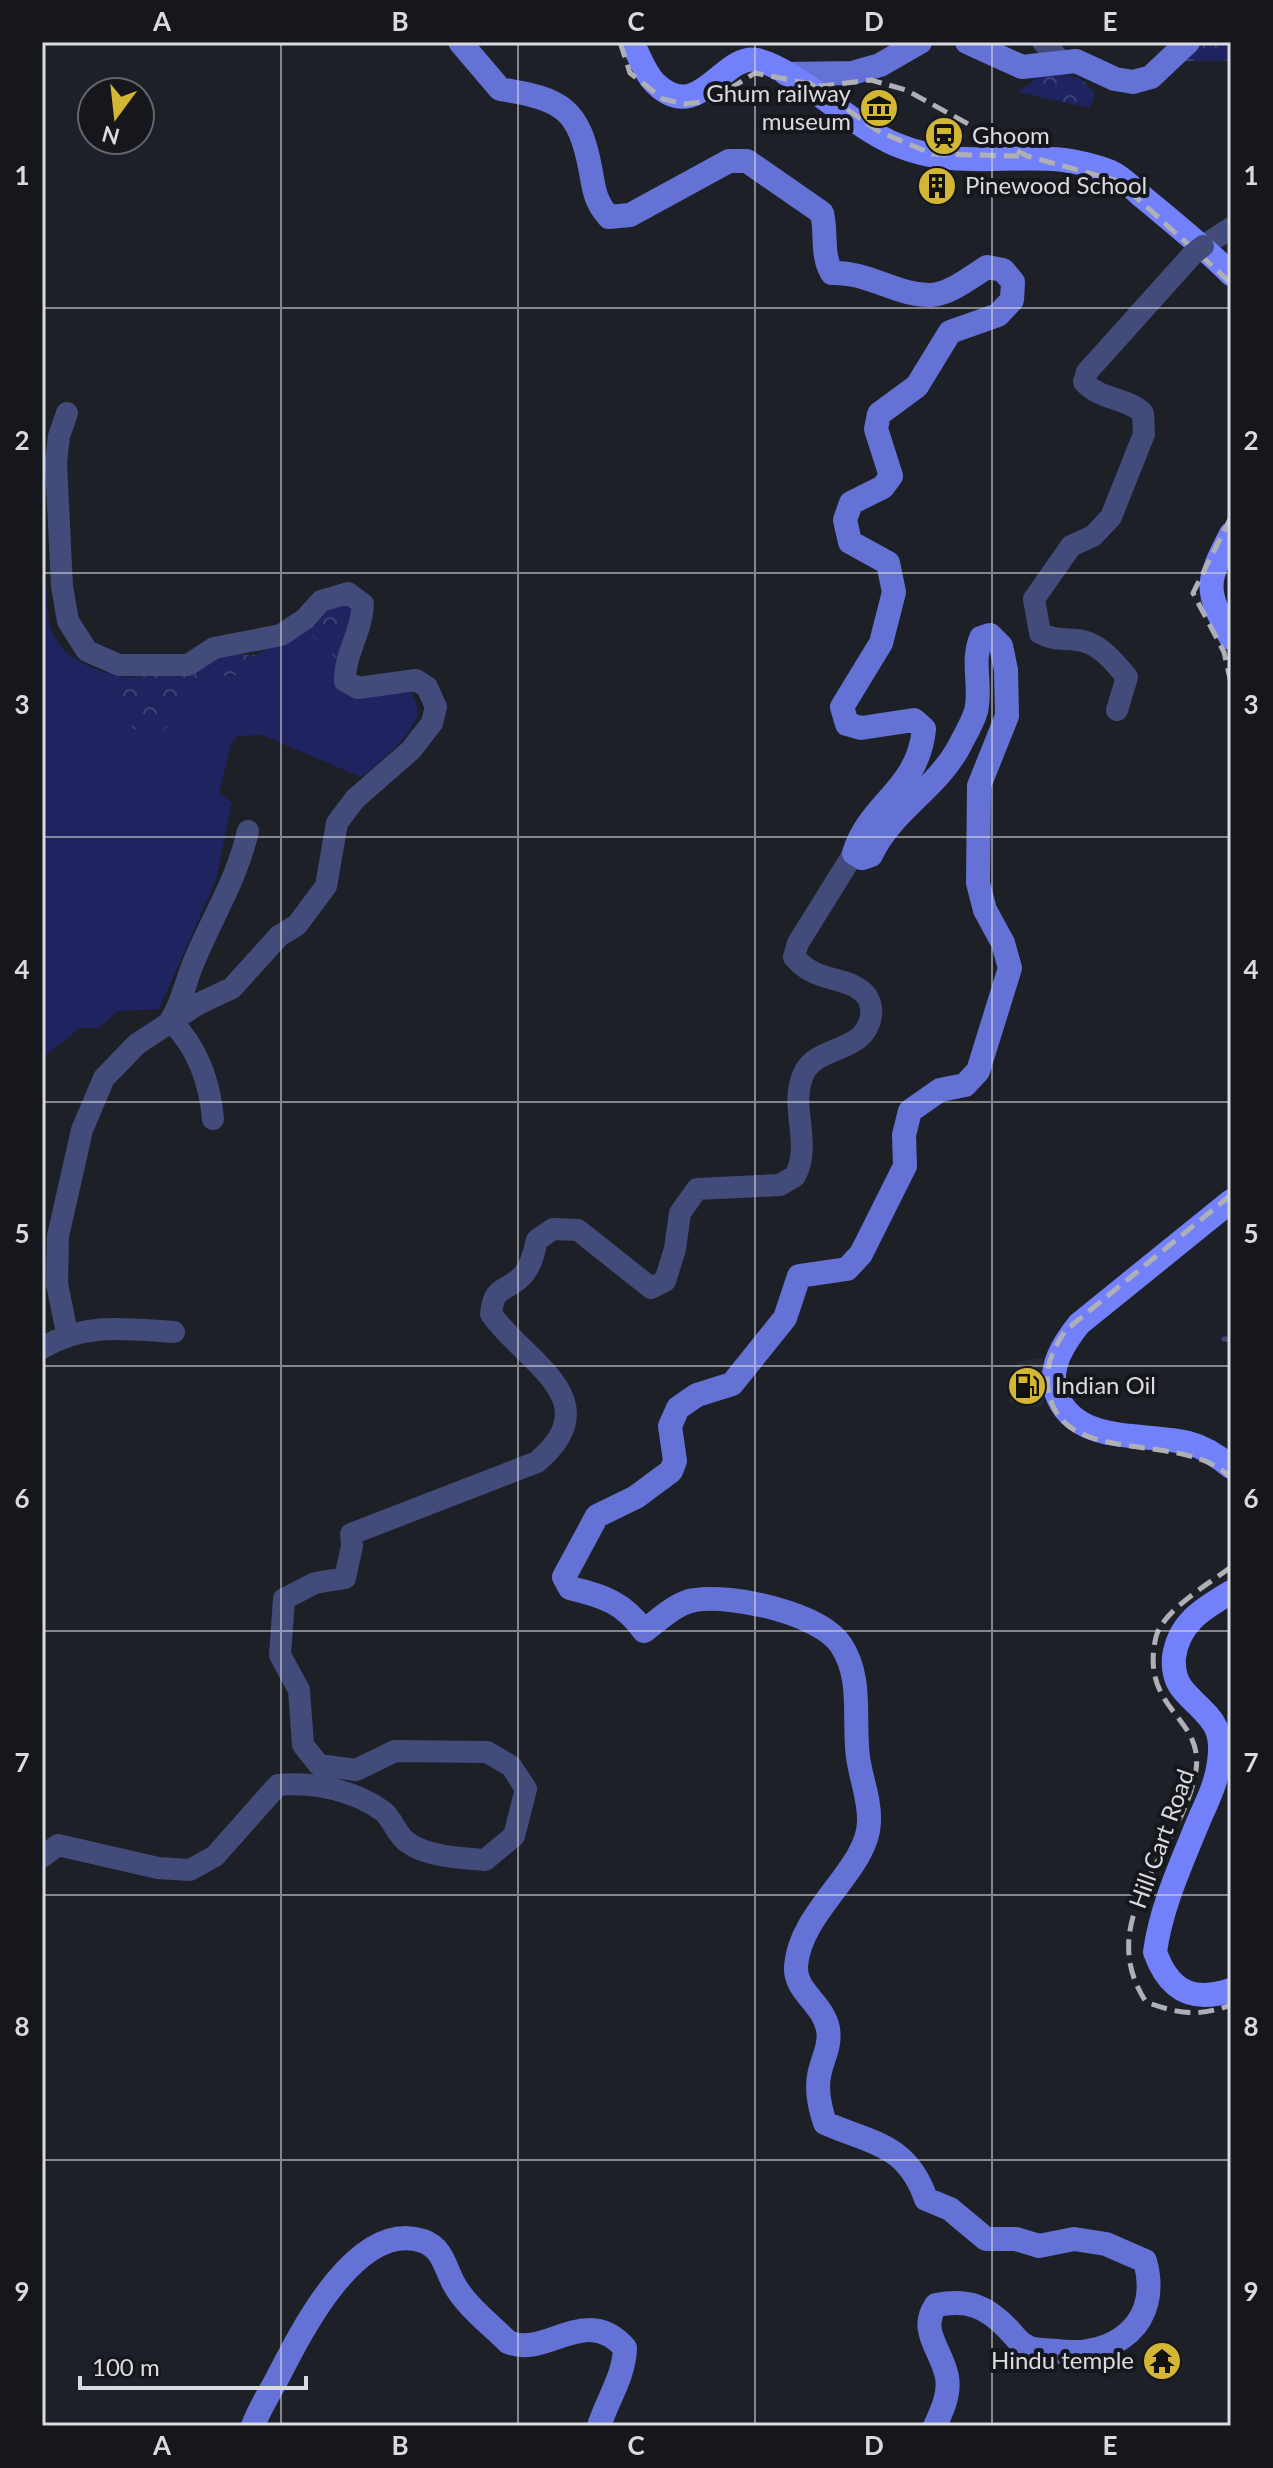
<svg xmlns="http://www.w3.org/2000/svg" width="1273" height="2468" font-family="Lato,sans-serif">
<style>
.built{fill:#262934}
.grass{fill:#1f235f}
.forest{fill:url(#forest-crowns)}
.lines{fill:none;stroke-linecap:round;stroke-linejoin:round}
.stream{stroke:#494273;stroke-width:5}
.minor{stroke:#424b7a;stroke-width:22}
.major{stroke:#6572d5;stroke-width:24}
.highway{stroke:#7281f9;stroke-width:24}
.rail{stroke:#afb0b6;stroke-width:5;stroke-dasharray:16 8;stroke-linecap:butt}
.minor-bridge{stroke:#424b7a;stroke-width:22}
.grid{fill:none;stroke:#dadbe0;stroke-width:2;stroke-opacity:0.55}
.labels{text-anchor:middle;stroke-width:8;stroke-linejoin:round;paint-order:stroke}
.poi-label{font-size:24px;fill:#dadbe0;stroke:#15171d;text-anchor:start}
.street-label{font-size:24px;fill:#dadbe0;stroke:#15171d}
.neatline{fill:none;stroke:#dadbe0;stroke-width:3}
.grid-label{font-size:26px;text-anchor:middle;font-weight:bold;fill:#dadbe0}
</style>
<defs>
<pattern id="forest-crowns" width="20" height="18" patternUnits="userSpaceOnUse" patternTransform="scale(2)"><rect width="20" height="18" fill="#1f235f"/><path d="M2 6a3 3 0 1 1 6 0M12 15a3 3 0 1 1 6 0" fill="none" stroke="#3f4276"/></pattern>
</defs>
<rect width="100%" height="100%" fill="#1e2027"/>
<path class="built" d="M1043 1357 1044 1403 1038 1408 1009 1402 1017 1362Z"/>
<path class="grass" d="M42 568C49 582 46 601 48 617 54 657 91 670 125 677L119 712 213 677 248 674 255 655 305 629 338 660 335 677 382 691 412 693C414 698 418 706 418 711 418 731 376 766 361 777L262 735 238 736 231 744 219 793 232 803 216 880 159 1009 118 1011 99 1028H80L42 1058Z"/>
<path class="forest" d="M1194 42H1231V61H1180Z
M1060 73 1080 78 1095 93 1090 108 1018 92 1039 77Z
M345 598 357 610 338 660 305 629 322 606Z
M217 654 255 655 248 674 213 677 163 731 134 729 119 712 125 677 189 675Z"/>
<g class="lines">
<path class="stream" d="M1224 1339H1231"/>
<path class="minor" d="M1043 42 1062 62
M1203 246 1231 228
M67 413 59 436 56 463 62 586 68 621 87 651 119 665H188L214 648 281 635 305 619 321 601 348 593 363 604C362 632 344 655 345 681L358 688 416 680 427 687 436 707 432 723 411 750 355 799 337 823 326 886 297 925 279 936 232 988 198 1004 137 1044 104 1078 82 1130 58 1236 57 1284 67 1333
M1117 710 1127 677C1113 661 1099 642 1077 640 1060 638 1057 641 1040 633L1034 599 1071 546 1093 536 1111 517 1144 434 1143 413C1126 397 1100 400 1084 382L1087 372 1193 254
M213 1119C210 1083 197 1045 170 1021 181 1004 184 988 191 969 210 920 236 883 248 831
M42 1348C85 1322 126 1329 174 1332
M42 1857 58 1845 158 1868 190 1870 215 1856 278 1785C314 1782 355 1790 384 1812 393 1820 397 1835 407 1842 427 1857 461 1858 485 1860L514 1836 526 1789 511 1766 487 1752 395 1751 356 1770 319 1765 303 1745 299 1690 280 1655 284 1599 315 1583 345 1578 352 1546 351 1534 537 1462C610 1400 526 1363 491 1314 494 1284 506 1293 522 1276 531 1267 534 1252 537 1240L553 1229 578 1230 651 1288 665 1281 675 1249 680 1213 697 1189 780 1185 795 1176C813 1143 788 1106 804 1073 818 1044 865 1054 871 1016 872 1008 870 999 864 993 843 974 817 984 794 957L798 943 854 853"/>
<path class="major" d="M460 42 500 89C563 99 579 108 591 172 594 191 596 203 609 217L630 215 729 161H747L822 213C827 234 821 255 832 273 867 271 897 296 931 295 950 294 971 277 987 267L1003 270 1013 282 1012 300 998 315 950 332 917 386 879 414 876 429 891 476 883 487 851 503 845 520 850 542 888 563 894 592 881 643 842 707 847 724 861 728 914 720 924 729C918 790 870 802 854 853L862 858 871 855C891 811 938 788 960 745 965 735 973 722 976 711 982 687 971 662 981 638L990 635 1001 646 1006 670 1007 716 979 786 978 883 985 910 1003 943 1010 968 978 1071 965 1085 940 1090 910 1111 904 1135 905 1166 861 1254 847 1269 799 1276 785 1318 732 1384 697 1395 678 1408 670 1426 675 1461 671 1471 636 1497 597 1516 564 1577 570 1588C604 1596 624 1603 644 1631 659 1620 677 1602 695 1600 732 1594 820 1613 841 1645 863 1678 853 1719 858 1757 861 1779 870 1800 869 1822 868 1869 800 1911 796 1966 794 1991 823 2003 828 2029 831 2046 822 2059 819 2076 816 2092 820 2108 825 2123 873 2144 907 2144 926 2199L950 2209 986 2239H1016L1039 2246 1074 2239 1106 2244 1145 2261C1162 2323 1115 2359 1056 2351 1048 2350 1033 2351 1026 2346 1019 2343 1013 2334 1008 2329 986 2306 968 2299 936 2305 918 2331 942 2350 947 2377 950 2394 942 2411 935 2426
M967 42 1022 67 1076 61 1115 79 1133 82 1151 77 1188 42
M786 74 852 73 880 65 920 42
M253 2426C259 2409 269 2394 278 2377 301 2332 357 2219 423 2241 443 2248 445 2268 454 2284 465 2305 491 2325 508 2342 546 2359 585 2303 625 2348 624 2377 608 2398 599 2426"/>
<path class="highway" d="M632 42C639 55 645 74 656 84 699 125 723 53 757 60 797 69 852 127 897 145 955 169 1005 154 1064 160 1078 162 1098 167 1111 172 1123 177 1134 190 1144 198 1174 223 1204 247 1231 274
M1231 534C1206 583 1204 588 1231 638
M1231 1201 1079 1324C1064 1343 1048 1367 1056 1392 1074 1446 1145 1432 1188 1443 1204 1447 1218 1456 1231 1467
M1231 1592C1203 1609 1179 1622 1174 1657 1173 1670 1175 1681 1184 1691 1206 1716 1225 1722 1219 1762 1217 1782 1207 1802 1199 1820 1182 1862 1161 1907 1155 1952 1169 1991 1192 2003 1231 1990"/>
<path class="rail" d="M620 42 630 73 663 99 684 104 710 101 755 73 821 86 871 80 906 90 1027 156 1118 181 1231 283
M808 82 878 131 932 154 1019 156
M1231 517 1193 593 1224 652 1231 683
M1231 1195 1066 1330C1053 1348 1045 1366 1048 1388 1059 1471 1184 1428 1231 1478
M1231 1567C1210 1583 1162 1611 1156 1637 1139 1710 1204 1716 1196 1770 1183 1851 1091 1917 1146 2002 1179 2014 1198 2017 1231 2005"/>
<path class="minor-bridge" d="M1193 254 1203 246"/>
</g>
<path class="grid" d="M281 42V2426M518 42V2426M755 42V2426M992 42V2426M42 308H1231M42 573H1231M42 837H1231M42 1102H1231M42 1366H1231M42 1631H1231M42 1895H1231M42 2160H1231"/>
<defs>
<g id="museum-disc" transform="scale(2)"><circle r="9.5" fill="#d4b635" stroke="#15171d"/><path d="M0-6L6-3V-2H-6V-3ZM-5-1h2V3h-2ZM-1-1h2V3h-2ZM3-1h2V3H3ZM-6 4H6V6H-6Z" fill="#111"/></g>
<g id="station-disc" transform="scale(2)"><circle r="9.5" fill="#d4b635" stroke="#15171d"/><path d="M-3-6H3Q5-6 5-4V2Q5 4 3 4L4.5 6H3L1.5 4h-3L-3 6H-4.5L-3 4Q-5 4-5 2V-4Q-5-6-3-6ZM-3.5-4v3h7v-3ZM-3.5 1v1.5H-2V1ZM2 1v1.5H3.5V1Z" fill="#111"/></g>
<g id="building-disc" transform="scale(2)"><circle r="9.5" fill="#d4b635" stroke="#15171d"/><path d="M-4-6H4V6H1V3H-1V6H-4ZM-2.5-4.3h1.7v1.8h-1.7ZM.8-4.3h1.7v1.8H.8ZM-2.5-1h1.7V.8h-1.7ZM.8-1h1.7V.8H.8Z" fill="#111"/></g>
<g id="fuel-disc" transform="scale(2)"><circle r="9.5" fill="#d4b635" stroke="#15171d"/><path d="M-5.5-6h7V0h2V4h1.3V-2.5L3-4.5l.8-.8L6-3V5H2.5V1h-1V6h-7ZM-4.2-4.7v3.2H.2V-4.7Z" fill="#111"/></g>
<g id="temple-disc" transform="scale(2)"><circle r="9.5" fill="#d4b635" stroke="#15171d"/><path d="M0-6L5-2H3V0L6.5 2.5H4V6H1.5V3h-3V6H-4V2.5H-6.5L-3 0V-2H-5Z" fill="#111"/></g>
</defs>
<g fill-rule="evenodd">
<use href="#museum-disc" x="879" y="108"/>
<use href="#station-disc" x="944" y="136"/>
<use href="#building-disc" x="937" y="186"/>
<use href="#fuel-disc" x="1027" y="1386"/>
<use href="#temple-disc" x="1162" y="2361"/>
</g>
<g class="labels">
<g class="poi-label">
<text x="851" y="102" text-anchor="end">Ghum railway<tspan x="851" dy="28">museum</tspan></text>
<text x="972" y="144">Ghoom</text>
<text x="965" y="194">Pinewood School</text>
<text x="1055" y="1394">Indian Oil</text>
<text x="1134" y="2369" text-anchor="end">Hindu temple</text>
</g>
<g class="street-label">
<text transform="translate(1162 1839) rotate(-70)" y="8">Hill Cart Road</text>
</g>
</g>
<rect width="1273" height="2468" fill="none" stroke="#15171d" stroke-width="88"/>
<g transform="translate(116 116) rotate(195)"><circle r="38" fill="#15171d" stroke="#64656b" stroke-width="2"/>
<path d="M0-6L14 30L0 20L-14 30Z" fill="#d4b635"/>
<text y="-12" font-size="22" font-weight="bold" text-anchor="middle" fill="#dadbe0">N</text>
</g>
<path d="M80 2376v12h226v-12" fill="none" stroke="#dadbe0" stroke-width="4"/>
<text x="92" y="2376" font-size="24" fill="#dadbe0" stroke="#15171d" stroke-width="6" paint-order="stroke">100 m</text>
<rect x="44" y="44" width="1185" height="2380" class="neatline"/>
<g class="grid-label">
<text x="162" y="31">A</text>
<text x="400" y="31">B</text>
<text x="636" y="31">C</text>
<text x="874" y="31">D</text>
<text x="1110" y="31">E</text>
<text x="22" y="185">1</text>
<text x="1251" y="185">1</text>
<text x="22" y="450">2</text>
<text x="1251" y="450">2</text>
<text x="22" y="714">3</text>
<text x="1251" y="714">3</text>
<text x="22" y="979">4</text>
<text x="1251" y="979">4</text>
<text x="22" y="1243">5</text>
<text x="1251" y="1243">5</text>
<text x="22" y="1508">6</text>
<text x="1251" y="1508">6</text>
<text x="22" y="1772">7</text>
<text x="1251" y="1772">7</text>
<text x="22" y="2036">8</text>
<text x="1251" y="2036">8</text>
<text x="22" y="2301">9</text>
<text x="1251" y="2301">9</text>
<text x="162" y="2455">A</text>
<text x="400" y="2455">B</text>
<text x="636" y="2455">C</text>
<text x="874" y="2455">D</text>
<text x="1110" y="2455">E</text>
</g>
</svg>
